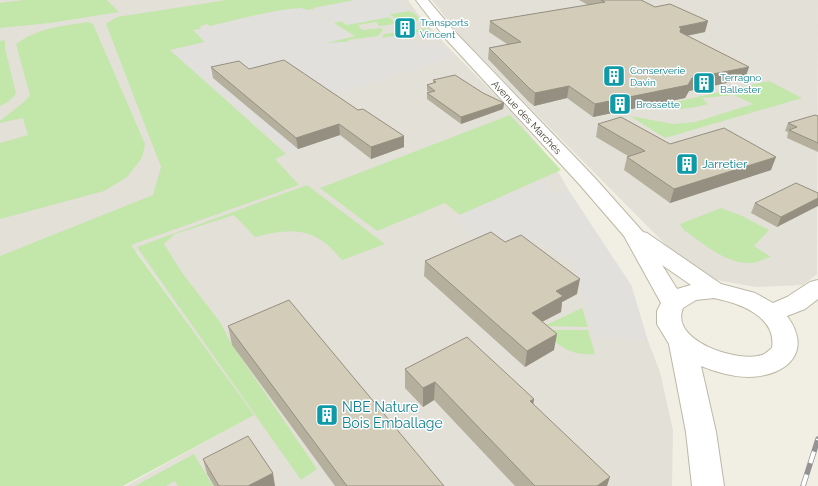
<svg xmlns="http://www.w3.org/2000/svg" width="818" height="486" font-family="Raleway,sans-serif">
<style>
.industrial{fill:#e3e0d8}
.green{fill:#c3e6ab}
.parking{fill:#e2e0dc}
.lines{fill:none;stroke-linecap:round;stroke-linejoin:round}
.minor-casing{stroke:#bdb8a6;stroke-width:2}
.minor{fill:#fff;fill-rule:evenodd}
.rail-casing{stroke:#939393;stroke-width:5.5}
.rail{stroke:#fff;stroke-width:4;stroke-dasharray:12;stroke-linecap:butt}
.wall{fill:#b5af9e}
.shaded-wall{fill:#948f81}
.building{fill:#d3ccb8;stroke:#948f81}
.labels{text-anchor:middle;stroke-width:3;stroke-linejoin:round;paint-order:stroke}
.far-culture-label{font-size:10px;fill:#0d838f;stroke:#fff;text-anchor:start}
.far-street-label{font-size:10px;fill:#433f33;stroke:#fff}
.culture-label{font-size:12px;fill:#0d838f;stroke:#fff;text-anchor:start}
.near-culture-label{font-size:14px;fill:#0d838f;stroke:#fff;text-anchor:start}
</style>
<rect width="100%" height="100%" fill="#f1efe3"/>
<path class="industrial" d="M0 0H408L418 14 445 44 512 112 554 164 569 191 631 285 648 341 660 372 673 430 672 486H126L253 415 137 252 0 299Z
M432 0H818L817 274 803 285 756 287 711 279 680 259 464 41Z"/>
<path class="green" d="M24 0H107L119 12 50 23 0 28V3Z
M227 0H356L308 10C287 5 233 21 210 26L207 24 200 26 201 29 193 30 205 42 170 50 286 154 275 159 299 185 131 245 254 415 123 486H0V256L153 195 161 167 106 24 117 17Z
M409 11 415 14 421 20 401 23 390 14Z
M389 17 397 24 379 26 376 22 358 25 362 30 381 28 383 30 378 36 348 40 349 42 327 43 355 36 334 23 342 21 346 25Z
M88 22 93 24 145 144 142 158 127 177 104 191 0 219V143L28 135 23 118 0 123V121L25 101 30 95 16 44C38 28 62 26 88 22Z
M429 28 431 30 381 38 384 34Z
M5 40V48L16 94 8 102 0 106V41Z
M769 81 802 98 665 138 630 116 673 124 695 122 753 104 734 95 702 98 708 104C690 109 671 111 653 107Z
M510 115 561 170 460 215 445 203 377 231 320 188Z
M307 185 385 244 342 260C336 254 330 246 324 242 302 226 279 231 255 237L234 215 175 234 164 244 183 274 220 322 231 343 317 469 301 480 137 247Z
M721 208 742 216 769 230 754 246 771 257C765 258 759 262 753 263 727 265 704 244 684 230L680 224Z
M582 308 588 327 544 326Z
M541 330H588L595 354C569 356 560 346 541 330Z
M194 454 213 486H178L175 481 166 486H135Z"/>
<path class="parking" d="M356 0H398L408 11 389 14V17L346 25 342 21 334 23 313 8Z
M301 8 308 10 350 35 322 44 396 37 426 45 441 43 453 57 335 94 377 124 289 153 171 51 205 42 195 30 288 9Z
M541 181 550 193 569 191 631 285 648 341 594 337 576 268 540 240 502 257 452 218Z"/>
<g class="lines">
<g class="minor-casing">
<path id="minor" d="M416 0H428L455 32 594 177 643 232 647 233 721 284 755 293 773 303 787 297 810 282 818 280V299L805 309 787 316C813 351 788 376 749 377 733 377 716 372 701 366L716 432 724 486H692L686 432 669 344 657 324V311L661 303 624 236 580 185 445 38ZM662 265 691 285 677 289ZM714 298C739 303 777 316 772 348 769 350 766 354 762 355 738 363 669 341 683 308L696 300Z"/>
</g>
<use href="#minor" class="minor"/>
<g class="rail-casing">
<path id="rail" d="M803 486 818 439"/>
</g>
<use href="#rail" class="rail"/>
</g>
<path class="wall" d="M579 0H641L705 32 687 36 745 79 689 91 685 98 593 117 567 98 534 106 528 101 488 59 489 48 507 44 489 32 490 21 588 5Z
M211 67 249 69 404 147 371 159 340 135 298 149 213 78Z
M433 80 483 93 504 103 503 109 461 124 427 99V93L429 92 427 91V85L433 83Z
M818 116V152L787 138 788 132 785 131 788 123Z
M598 124 670 144 771 170 670 203 624 170 627 157 628 156 596 137Z
M818 193 777 227 751 213 755 203Z
M425 261 577 294 562 302 561 312 542 322 554 350 525 367 424 276Z
M228 326 444 486H335L232 345Z
M405 369 534 399 533 404 607 486H515L434 400 423 407 405 388Z
M203 459 275 486H214L207 474Z"/>
<path class="shaded-wall" d="M708 21 705 32 679 37V27Z
M749 67 745 79 689 91 685 98 593 117 595 104 692 78Z
M569 86 567 98 534 106 535 93Z
M504 103 503 109 461 124V117Z
M339 124 340 135 298 149 296 138Z
M404 136V147L371 159V147Z
M776 157 771 170 670 203 674 189Z
M818 198V206L777 227 781 217Z
M580 279 577 294 562 302 561 312 530 328 532 313 556 291Z
M557 334 554 350 525 367 527 351Z
M435 382 434 400 423 407V388Z
M534 399 531 418 530 401Z
M273 473 275 486H248Z
M610 477 607 486H597Z"/>
<path class="building" d="M601 0H641L655 7 670 4 708 21 679 27 681 28 680 32 749 67 692 78 688 85 595 104 569 86 535 93 529 88 489 48 521 42 490 21 605 2Z
M284 60 358 110 363 109 404 136 371 147 339 124 296 138 211 67 239 61 249 69Z
M455 75 483 93 504 103 461 117 427 93 435 91 427 85 436 82 433 80Z
M815 115 818 116V143L789 130 797 127 788 123Z
M621 117 670 144 724 128 776 157 674 189 627 157 645 151 598 124Z
M796 183 818 193V198L781 217 755 203Z
M491 232 505 242 521 235 580 279 556 291 563 296 532 313 557 334 527 351 425 261Z
M289 300 444 486H347L228 326Z
M467 337 534 399 530 401 610 477 597 486H535L435 382 423 388 405 369Z
M248 436 273 473 248 486H219L203 459Z"/>
<defs>
<g id="building-square" transform="scale(1.15)"><rect x="-9" y="-9" width="18" height="18" rx="4" fill="#0f9aa8" stroke="#fff"/><path d="M-4-6H4V6H1V3H-1V6H-4ZM-2.5-4.3h1.7v1.8h-1.7ZM.8-4.3h1.7v1.8H.8ZM-2.5-1h1.7V.8h-1.7ZM.8-1h1.7V.8H.8Z" fill="#fff"/></g>
</defs>
<g fill-rule="evenodd">
<use href="#building-square" x="405" y="28"/>
<use href="#building-square" x="614" y="76"/>
<use href="#building-square" x="704" y="83"/>
<use href="#building-square" x="620" y="104"/>
<use href="#building-square" x="687" y="164"/>
<use href="#building-square" x="327" y="415"/>
</g>
<g class="labels">
<g class="far-culture-label">
<text x="420" y="26">Transports<tspan x="420" dy="12">Vincent</tspan></text>
<text x="630" y="74">Conserverie<tspan x="630" dy="12">Davin</tspan></text>
<text x="720" y="81">Terragno<tspan x="720" dy="12">Ballester</tspan></text>
<text x="636" y="108">Brossette</text>
</g>
<g class="far-street-label">
<text transform="translate(527 117) rotate(47)" y="4">Avenue des Marchés</text>
</g>
<g class="culture-label">
<text x="702" y="168">Jarretier</text>
</g>
<g class="near-culture-label">
<text x="342" y="412">NBE Nature<tspan x="342" dy="16">Bois Emballage</tspan></text>
</g>
</g>
</svg>
